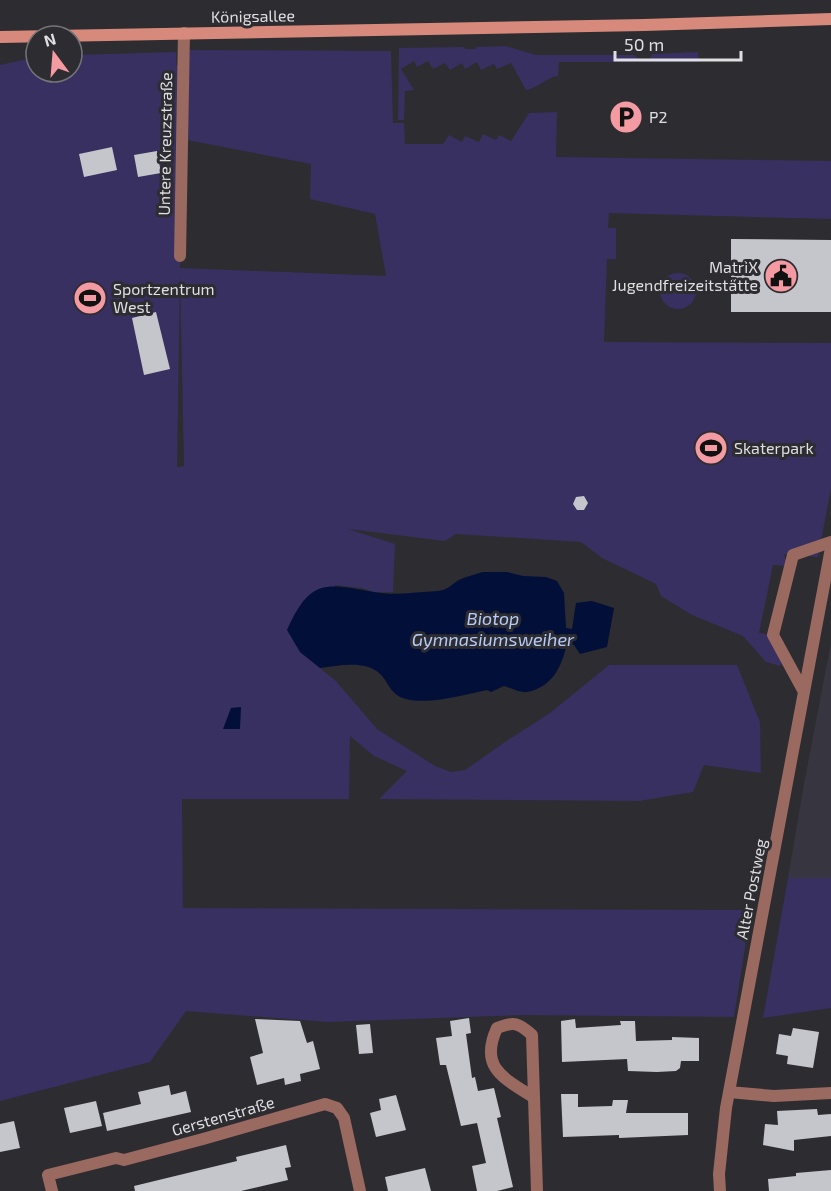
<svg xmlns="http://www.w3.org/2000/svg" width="831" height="1191" font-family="'Exo 2',sans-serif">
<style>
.built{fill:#373640}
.green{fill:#373060;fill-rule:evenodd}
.water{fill:#020f39}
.building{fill:#c5c6cc}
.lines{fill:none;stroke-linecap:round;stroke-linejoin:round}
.street{stroke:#9a6960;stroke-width:12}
.secondary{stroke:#d7897b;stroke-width:12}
.labels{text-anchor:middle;stroke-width:6;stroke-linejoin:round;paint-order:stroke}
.street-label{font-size:16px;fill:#dfdfe2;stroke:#2d2c31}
.poi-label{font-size:16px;fill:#dfdfe2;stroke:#2d2c31;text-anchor:start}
.water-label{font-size:18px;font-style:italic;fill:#b5ccfa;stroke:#2d2c31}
</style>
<rect width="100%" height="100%" fill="#2d2c31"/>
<path class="built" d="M831 643V878H788L804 784Z"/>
<path class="green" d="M505 46 536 55H634L639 59H650L652 54 698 52 699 62H559L558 76C546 78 538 88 526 90L511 63 497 69 494 64 481 70 477 62 465 69 462 63 450 70 445 63 433 69 428 61 417 67 414 61 401 69 414 90 405 91 404 120H398L399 48 464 47 465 49H475L477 47Z
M184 50 391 51 393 123H404L405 144H443L449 135 462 142 465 136 479 142 483 134 496 140 499 135 511 141 529 113 557 112 556 157 831 161V219L609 213 608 228H616V259H607L604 342 831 343V488L818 557 784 554 787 566 773 565 759 633 773 635 785 657 780 666 766 662 743 636 692 615 661 596 656 584 602 558 581 542 456 534 445 541 348 529 395 544 393 592H374L362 588 335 585 300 652 336 681 377 729 435 766 451 772 465 770 505 742 550 713 609 665H737L760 722 761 773 704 765 693 792 639 801 379 799 407 771 374 756 350 736 349 799H182L183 908 751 910 734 1017 524 1015 328 1022 186 1011 150 1062 0 1101V65L36 57V72H72V55L176 52V65H183ZM182 139 311 164 310 199 375 214 386 276 180 268ZM180 276 184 466 177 467Z
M660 291a18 18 0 1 1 36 0a18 18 0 1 1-36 0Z
M788 878H831V1008L763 1018Z"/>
<path class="water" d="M483 572H507L523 576 546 577 557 581 564 593 566 628 572 629 576 603 592 601 614 608 607 647 580 654 574 645 567 643C562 666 553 687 527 692 520 693 511 688 504 686L491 692 487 690C463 695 423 707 400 697 389 691 388 681 379 673 364 660 338 666 320 668L300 652 287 630C310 579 324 583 374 592 394 596 417 592 438 591 449 590 452 583 461 579 468 576 476 574 483 572Z
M241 707 240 729H223L231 708Z"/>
<path class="building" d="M112 147 117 170 84 177 79 154Z
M157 151 161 173 138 177 134 155Z
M731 239 831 240V312H731Z
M156 312 170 369 144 375 132 318Z
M584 496 588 503 584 510H577L573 504 576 497Z
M469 1018 471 1033 466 1034 472 1078 475 1077 478 1091 494 1088 501 1117 497 1118 513 1187 497 1191H477L472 1166 486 1163 477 1123 461 1126 446 1065H440L436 1038 452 1036 450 1021Z
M255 1019 300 1021 307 1043 313 1041 320 1069 300 1074 301 1081 285 1085 284 1078 257 1085 250 1057 263 1053Z
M575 1019 576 1028 621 1025 620 1021H635L636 1041 672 1040V1037L699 1038V1061H681L680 1068 676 1071 657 1072 628 1071 627 1059 562 1062 561 1021Z
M370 1024 373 1053 359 1054 356 1025Z
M793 1028 819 1032 813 1068 787 1064 788 1056 776 1054 779 1034 791 1036Z
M169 1085 171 1095 186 1091 191 1112 107 1131 103 1113 141 1104 138 1092Z
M561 1094H578V1107L612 1106 613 1100H628L626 1113H688V1135L619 1138V1135L563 1137Z
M396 1095 406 1130 376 1137 370 1113 381 1110 379 1099Z
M96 1101 102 1126 70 1133 64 1108Z
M817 1109 818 1115 831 1114V1136L794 1140V1151L763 1145 765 1124 778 1125 777 1111Z
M14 1121 20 1148 0 1152V1124Z
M286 1145 291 1167 285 1168 288 1180 241 1191H135L134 1186 237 1161 236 1157Z
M425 1168 431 1191H388L385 1177Z
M831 1170V1191H769L768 1179 796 1176V1173Z"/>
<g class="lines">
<path class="street" d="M180 256 184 33
M804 692 773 635 793 555 831 542
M729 1092 774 1096 831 1093
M533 1097C503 1078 479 1067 497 1028 514 1021 519 1023 532 1035L537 1191
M52 1191 48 1175 116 1158 124 1160 203 1139 325 1104 337 1108 344 1118 360 1191
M720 1191 719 1174 726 1108 831 548"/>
<path class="secondary" d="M0 37 644 25 831 19"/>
</g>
<defs>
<g id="parking-disc" transform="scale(1.725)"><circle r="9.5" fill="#f49aa2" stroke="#2d2c31"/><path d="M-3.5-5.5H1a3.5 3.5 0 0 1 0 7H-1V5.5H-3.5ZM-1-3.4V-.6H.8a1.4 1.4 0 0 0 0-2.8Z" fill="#111"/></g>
<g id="civic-disc" transform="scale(1.725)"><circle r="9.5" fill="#f49aa2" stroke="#2d2c31"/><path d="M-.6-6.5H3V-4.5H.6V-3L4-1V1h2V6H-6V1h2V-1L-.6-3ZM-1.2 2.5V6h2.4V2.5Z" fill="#111"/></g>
<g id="stadium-disc" transform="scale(1.725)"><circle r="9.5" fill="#f49aa2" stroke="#2d2c31"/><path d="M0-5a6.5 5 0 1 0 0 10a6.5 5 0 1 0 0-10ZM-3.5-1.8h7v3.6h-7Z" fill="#111"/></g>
</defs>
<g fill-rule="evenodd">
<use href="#parking-disc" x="626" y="117"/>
<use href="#civic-disc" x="781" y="276"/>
<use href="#stadium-disc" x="90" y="298"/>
<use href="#stadium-disc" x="711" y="448"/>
</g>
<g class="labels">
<g class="street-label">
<text transform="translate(253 16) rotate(-1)" y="6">Königsallee</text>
<text transform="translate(165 144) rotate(-89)" y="6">Untere Kreuzstraße</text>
<text transform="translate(751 889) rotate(-79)" y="6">Alter Postweg</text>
<text transform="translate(223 1116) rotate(-16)" y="6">Gerstenstraße</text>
</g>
<g class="poi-label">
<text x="649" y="123">P2</text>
<text x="758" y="273" text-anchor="end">MatriX<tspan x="758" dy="18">Jugendfreizeitstätte</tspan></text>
<text x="113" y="295">Sportzentrum<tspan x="113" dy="18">West</tspan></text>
<text x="734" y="454">Skaterpark</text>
</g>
<g class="water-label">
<text x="493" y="625">Biotop<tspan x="493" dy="21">Gymnasiumsweiher</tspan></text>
</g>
</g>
<g transform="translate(54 54) rotate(344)"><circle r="28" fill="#2d2c31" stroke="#747478" stroke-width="1.5"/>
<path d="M0-4.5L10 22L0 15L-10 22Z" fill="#f49aa2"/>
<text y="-9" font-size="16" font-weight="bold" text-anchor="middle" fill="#dfdfe2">N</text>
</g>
<path d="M615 51v9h126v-9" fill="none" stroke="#dfdfe2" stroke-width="3"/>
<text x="624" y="51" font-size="18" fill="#dfdfe2" stroke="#2d2c31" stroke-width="4.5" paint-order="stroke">50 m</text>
</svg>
